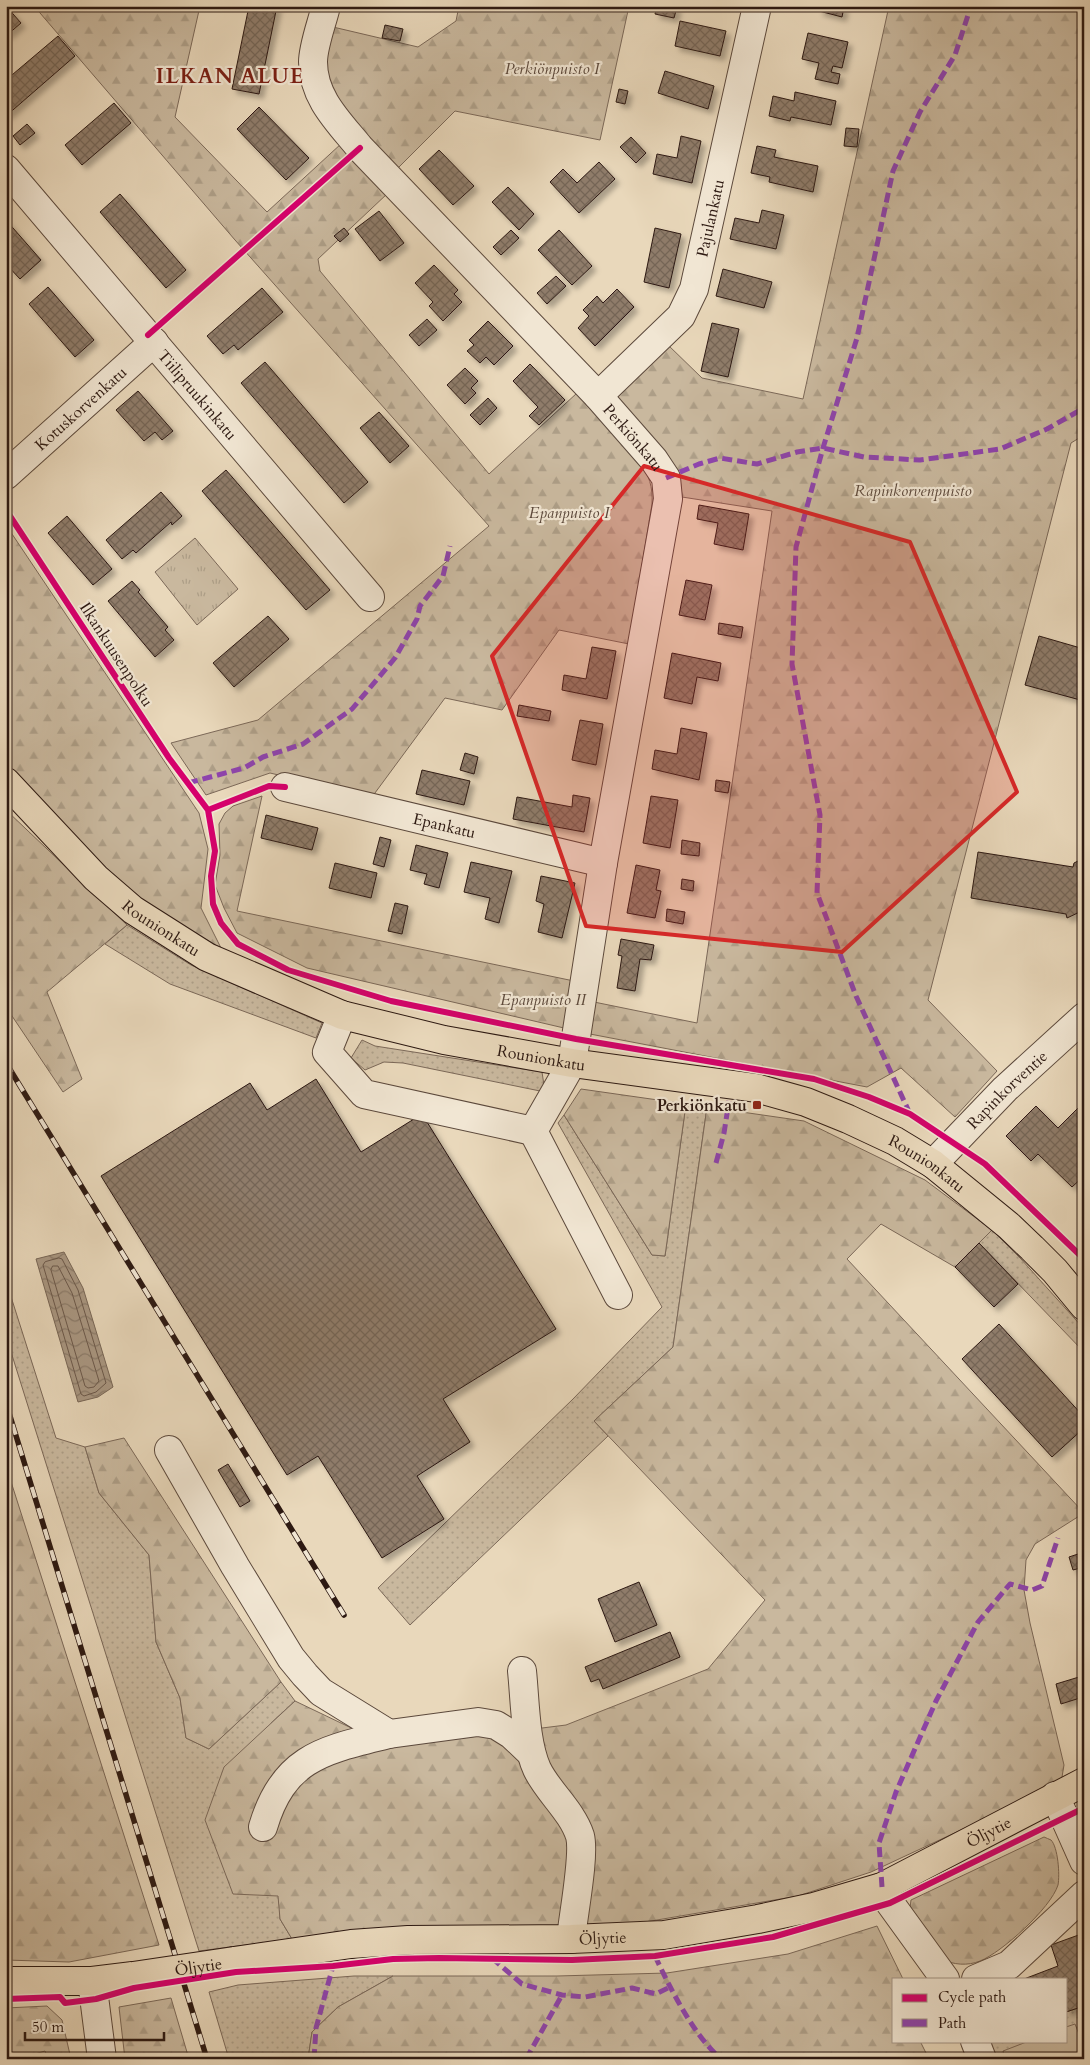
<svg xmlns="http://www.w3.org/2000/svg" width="1090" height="2065" font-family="Cardo,serif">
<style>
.grass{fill:url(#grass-dots);stroke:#7b6858}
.forest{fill:url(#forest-firs);stroke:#7b6858}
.park{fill:url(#park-tufts);stroke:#7b6858}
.garden{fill:#c9b89e;stroke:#7b6858}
.water{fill:url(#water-waves);stroke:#776555}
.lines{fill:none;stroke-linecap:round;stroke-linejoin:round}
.shore{stroke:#6b584a;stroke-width:1}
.building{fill:url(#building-cross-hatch);stroke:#2d1912;filter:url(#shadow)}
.minor-casing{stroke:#5c493c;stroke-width:30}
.major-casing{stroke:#2d1912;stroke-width:30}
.minor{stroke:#f1e6d3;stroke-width:28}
.major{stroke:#e9d8bb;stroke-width:28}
.rail-casing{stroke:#2d1912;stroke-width:5.5}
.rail{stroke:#f1e6d3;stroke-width:4;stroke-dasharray:11;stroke-linecap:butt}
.major-bridge-casing{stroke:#2d1912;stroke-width:30;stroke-linecap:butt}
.major-bridge{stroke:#e9d8bb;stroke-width:28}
.quiet{stroke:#8e44ad;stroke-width:5;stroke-dasharray:10 5;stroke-linecap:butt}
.cycleway-casing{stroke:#f1e6d3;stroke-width:9}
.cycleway{stroke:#d6006c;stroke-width:6}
.marked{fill:#d62828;fill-opacity:0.2;stroke:#d62828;stroke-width:4;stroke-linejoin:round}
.poi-dot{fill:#8f2418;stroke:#f1e6d3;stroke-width:2}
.labels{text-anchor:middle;stroke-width:4.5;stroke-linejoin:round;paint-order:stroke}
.park-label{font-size:16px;font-style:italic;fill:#5c493c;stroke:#f1e6d3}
.street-label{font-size:16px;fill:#2d1912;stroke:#f1e6d3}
.poi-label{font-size:16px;font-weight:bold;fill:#2d1912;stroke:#f1e6d3;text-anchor:end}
.district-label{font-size:21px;font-weight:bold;letter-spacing:1px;fill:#7a1f14;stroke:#f1e6d3}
</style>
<defs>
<pattern id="grass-dots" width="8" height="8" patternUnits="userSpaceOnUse" patternTransform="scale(1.25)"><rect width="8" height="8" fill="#c9b89e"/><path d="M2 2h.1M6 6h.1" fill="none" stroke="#ad9e87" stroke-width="1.8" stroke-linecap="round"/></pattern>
<pattern id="forest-firs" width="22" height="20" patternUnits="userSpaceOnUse" patternTransform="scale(1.25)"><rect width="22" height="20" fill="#c9b89e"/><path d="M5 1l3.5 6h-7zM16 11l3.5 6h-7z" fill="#ad9e87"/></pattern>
<pattern id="park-tufts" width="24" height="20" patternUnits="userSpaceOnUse" patternTransform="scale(1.25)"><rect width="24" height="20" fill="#c9b89e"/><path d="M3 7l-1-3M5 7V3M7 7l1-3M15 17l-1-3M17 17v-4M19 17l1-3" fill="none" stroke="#ad9e87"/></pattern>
<pattern id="water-waves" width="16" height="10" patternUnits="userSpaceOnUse" patternTransform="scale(1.25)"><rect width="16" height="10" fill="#a99782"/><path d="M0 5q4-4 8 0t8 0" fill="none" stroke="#8a7a69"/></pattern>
<pattern id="building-cross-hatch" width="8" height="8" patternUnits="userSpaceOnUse" patternTransform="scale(1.25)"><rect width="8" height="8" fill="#8f7c6a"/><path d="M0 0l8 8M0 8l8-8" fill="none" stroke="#756556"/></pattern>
<filter id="shadow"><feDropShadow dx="4.5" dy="4.5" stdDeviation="2.5" flood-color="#0004"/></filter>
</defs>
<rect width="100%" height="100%" fill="#e9d8bb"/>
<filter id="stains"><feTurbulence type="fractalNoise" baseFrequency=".004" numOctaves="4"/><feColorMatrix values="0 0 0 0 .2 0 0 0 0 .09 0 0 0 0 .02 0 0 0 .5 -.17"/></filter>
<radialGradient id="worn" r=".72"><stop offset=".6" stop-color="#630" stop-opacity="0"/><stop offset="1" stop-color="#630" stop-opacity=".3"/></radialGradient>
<path class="grass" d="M127 925 191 965 322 1023 316 1038 170 984 105 944Z
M362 1040 375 1046 542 1072 545 1092 403 1063 384 1062 365 1070 351 1058Z
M686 1104 707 1107 673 1347 594 1421 608 1436 410 1625 378 1588 573 1399 662 1307 558 1123 564 1115 652 1255 665 1256Z
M992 1230 1021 1259 1084 1329V1352L979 1243Z
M6 1281 56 1438 85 1447 99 1493 149 1555 156 1642 180 1698 186 1738 209 1749 281 1682 295 1701 271 1723 280 1919 292 1939 199 1951 6 1336Z
M354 1976H393L338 2007 312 2032 308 2059H229L209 1992 238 1985Z
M1081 2007 1084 2013V2059H996L989 2041H1066V2012Z"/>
<path class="forest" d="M34 6H200L175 117 267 212 342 143 388 193 318 259 320 271 489 474 577 393 640 462C649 475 653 487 652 504L629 644 559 630 502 710 445 698 372 797 270 773 206 795 171 743 258 720 489 526 235 240Z
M459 6H629L600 140 455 111 397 169 341 106 324 70 333 27 418 47 456 21Z
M889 6H1084V435L1071 443 928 1000 997 1071 955 1117 901 1068 867 1087 590 1034 594 1002 697 1023 772 511 682 497 680 478 615 395 667 344 702 378 803 399Z
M8 528 199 813 208 849 201 908 221 948 156 911 59 831 6 768V530Z
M262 796 237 911 574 981 564 1028 307 968 237 933 224 908 215 885 220 855 219 824 225 813 233 806Z
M6 810 127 925 47 992 82 1079 63 1092 6 1007Z
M581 1089 686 1104 665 1256 652 1255 564 1115Z
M707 1107 804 1121 925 1180 992 1230 955 1267 881 1224 847 1259 1084 1513 1035 1544 1026 1560 1024 1590 1030 1623 1064 1765 1062 1777 1053 1787 871 1872 798 1896 610 1928 292 1939 280 1919 278 1896 233 1894 205 1820 224 1767 295 1701 391 1747 566 1725 708 1669 765 1600 594 1421 673 1347Z
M124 1438 281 1682 209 1749 186 1738 180 1698 156 1642 149 1555 99 1493 85 1447Z
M6 1466 159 1945 69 1962 6 1960Z
M1044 1837C1046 1838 1049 1839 1051 1840 1058 1847 1060 1875 1058 1885 1051 1908 1001 1953 980 1961 968 1966 953 1965 942 1959 936 1955 915 1917 910 1908L911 1900Z
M877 1926 903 1979H894V2041H920L929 2059H308L312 2032 338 2007 393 1976H557L667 1973 788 1954Z
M171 1998 189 2059H125L119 2007Z
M47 2006 62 2020 71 2059H48L45 2051 18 2059H6V2008Z"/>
<path class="park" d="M195 538 238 589 197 625 155 572Z"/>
<path class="garden" d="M1075 2024 1084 2047V2059H1006L1003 2051 1029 2041H1066V2027Z"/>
<path class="water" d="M64 1252 83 1288 113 1387 98 1397 78 1402 36 1259Z"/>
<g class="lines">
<path class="shore" d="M59 1258 62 1259 78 1290 106 1383 96 1392 84 1396 81 1394 43 1265 45 1262Z
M53 1266H58L72 1293 99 1381 94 1387 88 1388 85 1386 51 1270Z"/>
</g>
<path class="building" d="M6 6 21 23 6 36Z
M249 6H277L259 94 232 89Z
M657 6 677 7 674 18 655 14Z
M820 6 844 7 842 17 819 11Z
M680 21 726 31 720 56 675 46Z
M385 25 403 29 400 41 382 38Z
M808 33 848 42 842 68 833 66 831 72 840 74 838 84 815 79 819 63 802 59Z
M58 36 75 56 6 116V80Z
M665 71 714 86 708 109 658 93Z
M619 89 628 91 625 104 616 102Z
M795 92 836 101 831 125 791 117 790 121 769 116 773 96 794 101Z
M114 103 131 123 82 165 65 145Z
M259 107 309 158 286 180 237 129Z
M27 124 35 133 20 145 13 136Z
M846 128 859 129 857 147 844 146Z
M681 136 701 141 692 183 653 174 657 154 677 158Z
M631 137 646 153 636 163 620 147Z
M757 146 776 150 774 157 818 166 813 192 769 182 770 177 751 173Z
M439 150 474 186 453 205 419 169Z
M599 162 615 179 579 213 550 182 563 169 577 183Z
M508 187 534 214 519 230 492 202Z
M120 194 186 270 166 288 100 212Z
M762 210 784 215 776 249 730 239 735 218 759 223Z
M379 211 404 243 380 261 355 229Z
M6 220 41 260 20 279 6 264Z
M344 228 349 234 340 242 334 236Z
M655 228 681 234 669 288 644 282Z
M511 230 519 238 501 255 493 247Z
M559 230 592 266 572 285 538 250Z
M434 265 458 290 454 294 462 302 443 321 429 306 433 302 415 283Z
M723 269 772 282 764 308 716 296Z
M556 276 566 286 547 304 537 293Z
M48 287 94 340 75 357 29 304Z
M262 288 283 312 238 350 234 345 223 354 207 336Z
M617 289 634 307 595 346 578 328 589 316 583 310 597 296 603 303Z
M427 319 437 330 419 346 409 335Z
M488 321 513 346 494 365 486 357 480 363 467 351 474 345 469 340Z
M712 323 739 329 728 377 701 371Z
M265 362 368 482 344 503 241 383Z
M530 364 565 400 539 425 529 416 538 407 513 381Z
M465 368 478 381 471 388 476 393 465 404 447 385Z
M138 391 173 431 162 440 155 432 144 441 116 410Z
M488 398 497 408 480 425 470 415Z
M379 412 409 446 390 463 360 428Z
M226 470 330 590 306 610 202 491Z
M161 492 182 516 172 525 171 522 136 553 133 550 122 559 106 540Z
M699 505 749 514 743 550 714 544 718 523 697 519Z
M67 516 112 569 93 585 48 533Z
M686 580 712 585 705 620 679 615Z
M132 581 140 590 138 592 168 627 165 630 174 640 155 657 108 601Z
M268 616 289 639 234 687 213 663Z
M719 623 743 627 741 638 718 634Z
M1039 636 1084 649V701L1025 685Z
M592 647 616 651 607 699 562 690 564 675 586 679Z
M672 653 721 663 718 681 697 677 692 704 664 698Z
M519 705 551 711 549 721 517 716Z
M580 720 603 724 596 765 572 760Z
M681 728 707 733 699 780 652 769 655 750 677 754Z
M465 753 478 757 474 774 460 770Z
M422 770 470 781 464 805 416 794Z
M716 780 730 782 728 793 715 791Z
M573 795 590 798 584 832 513 819 517 797 572 807Z
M651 796 678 800 670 848 643 843Z
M266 815 318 828 312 850 261 838Z
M380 837 391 840 384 867 373 864Z
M682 840 700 843 699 856 681 854Z
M416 845 448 853 439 888 424 884 427 874 410 870Z
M978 852 1073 867 1074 863 1084 858V910L1067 918 1066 914 971 898Z
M471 862 512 871 499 923 485 919 490 898 464 892Z
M335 863 377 873 371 898 329 888Z
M636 865 660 870 656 890 661 891 655 918 627 913Z
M541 876 575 883 562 938 538 932 544 904 536 901Z
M682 879 694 881 693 891 681 889Z
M395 903 408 906 402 934 388 931Z
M667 909 685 912 683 924 666 921Z
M621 939 654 945 651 960 640 959 635 991 617 988 622 956 618 955Z
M316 1079 361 1152 422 1114 556 1329 443 1399 470 1442 417 1476 444 1519 382 1558 318 1456 287 1475 101 1176 250 1083 267 1110Z
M1084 1102V1176L1072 1187 1038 1154 1031 1161 1006 1136 1036 1106 1058 1128Z
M979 1243 1018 1284 994 1307 955 1267Z
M999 1324 1084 1417V1428L1052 1457 962 1359Z
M228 1464 250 1501 240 1507 218 1470Z
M1084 1552V1567L1073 1570 1069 1557Z
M639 1582 657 1625 615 1642 598 1599Z
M670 1632 680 1657 603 1689 599 1679 591 1682 585 1667Z
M1079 1677 1083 1697 1061 1704 1056 1684Z
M1084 1933V2006L1066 2012V1979H1024L1058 1966 1051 1945Z"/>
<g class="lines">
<g class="minor-casing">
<g id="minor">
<path id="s1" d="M326 6C322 23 313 46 313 62 313 98 339 122 360 148L598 396 654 460 666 478 668 499 603 863 572 1063 533 1131 618 1295"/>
<path id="s2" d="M6 169 370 597"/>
<path id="s3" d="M598 396 681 316 694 289 757 6"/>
<path id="s4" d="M6 475 154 342"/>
<path id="s5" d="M285 787 603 863"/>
<path d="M342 1015 327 1052 364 1094 533 1131"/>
<path id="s6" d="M933 1164 1005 1089 1084 1017"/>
<path d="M169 1450 235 1566 291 1658 305 1675 321 1692 389 1734 478 1722 496 1725 512 1735 531 1753"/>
<path d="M522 1671C525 1699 525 1743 537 1769 548 1792 572 1811 580 1836 585 1855 573 1916 571 1939"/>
<path d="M1055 1796 1084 1861"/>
<path d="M263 1827C284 1756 325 1750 389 1734"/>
<path d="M882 1887 890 1903 945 1979"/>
<path d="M976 1979 1009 1965 1084 1895"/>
<path d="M92 1981 102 2059"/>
<path d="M975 2041 982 2059"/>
</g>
</g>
<g class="major-casing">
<g id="major">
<path id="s7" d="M6 782 96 878 133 910 207 957 342 1015 444 1040 572 1063 756 1088 806 1102 848 1119 895 1141 933 1164 1009 1226 1032 1248 1055 1271 1084 1306"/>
<path id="s8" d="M234 1961 351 1944 408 1940 571 1939 664 1935 758 1919 814 1907 882 1887 1084 1782"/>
<path d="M6 1981H92L133 1976"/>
</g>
</g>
<use href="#minor" class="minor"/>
<use href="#major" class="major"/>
<g class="rail-casing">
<path id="rail" d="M6 1063 344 1615
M6 1403 207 2059"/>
</g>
<use href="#rail" class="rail"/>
<g class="major-bridge-casing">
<g id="major-bridge">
<path id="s9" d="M133 1976 234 1961"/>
</g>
</g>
<use href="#major-bridge" class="major-bridge"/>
<path class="quiet" d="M666 478 699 464 720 458 757 464 797 452 823 448 864 457 920 460 1000 449 1047 429 1084 408
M188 783 244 768 263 757 303 744 352 709 395 658 417 619 420 606 443 576 450 546
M910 1114 856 996 817 893 820 815 792 664 796 547 823 448 857 338 893 171 920 112 955 55 971 6
M716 1163 724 1133 729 1101
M882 1887 879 1843 896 1792 936 1701 978 1622 1010 1584 1032 1590 1042 1586 1058 1538
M655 1956C670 1988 694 2036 721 2059
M492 1958 522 1984 562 1995 585 1997 632 1988 656 1994 670 1987
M314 2059 316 2028 333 1966
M526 2059 562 1995"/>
<g class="cycleway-casing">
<path id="cycleway" d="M148 335 360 148
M6 510 169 758 208 810 215 851 211 876 213 904 221 923 238 944 288 970 391 1001 576 1039 814 1079 869 1097 910 1114 985 1164 1084 1259
M208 810 269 786 285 787
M6 1999 60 1997 65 2003 96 1999 134 1988 236 1972 333 1966 393 1959 439 1958 572 1960 655 1956 773 1937 890 1903 1084 1808"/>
</g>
<use href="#cycleway" class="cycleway"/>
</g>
<path class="marked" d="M644 466 910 542 1017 792 842 952 586 926 492 656Z"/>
<rect class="poi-dot" x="752" y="1100" width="10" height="10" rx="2.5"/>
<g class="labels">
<g class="park-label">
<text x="552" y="74">Perkiönpuisto I</text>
<text x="913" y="496">Rapinkorvenpuisto</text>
<text x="569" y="518">Epanpuisto I</text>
<text x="543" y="1005">Epanpuisto II</text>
</g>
<g class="street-label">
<text dy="6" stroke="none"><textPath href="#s3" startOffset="218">Pajulankatu</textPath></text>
<text dy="6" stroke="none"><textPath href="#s2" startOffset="296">Tiilipruukinkatu</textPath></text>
<text dy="6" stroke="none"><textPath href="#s4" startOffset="100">Kotuskorvenkatu</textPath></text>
<text dy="6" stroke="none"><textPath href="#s1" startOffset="556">Perkiönkatu</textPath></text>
<text transform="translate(117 654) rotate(57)" y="6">Ilkankuusenpolku</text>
<text dy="6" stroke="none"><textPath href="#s5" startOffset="164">Epankatu</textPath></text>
<text dy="6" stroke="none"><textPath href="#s7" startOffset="214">Rounionkatu</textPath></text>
<text dy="6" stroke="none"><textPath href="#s7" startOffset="619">Rounionkatu</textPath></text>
<text dy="6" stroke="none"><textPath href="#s6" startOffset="105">Rapinkorventie</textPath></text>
<text dy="6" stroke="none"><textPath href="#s7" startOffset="1024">Rounionkatu</textPath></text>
<text dy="6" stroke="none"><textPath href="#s8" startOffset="775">Öljytie</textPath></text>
<text dy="6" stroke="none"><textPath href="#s8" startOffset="370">Öljytie</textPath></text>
<text dy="6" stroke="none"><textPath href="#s9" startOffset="66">Öljytie</textPath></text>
</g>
<g class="poi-label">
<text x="747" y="1111">Perkiönkatu</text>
</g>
<g class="district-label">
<text x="230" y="83">ILKAN ALUE</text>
</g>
</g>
<rect width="1090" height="2065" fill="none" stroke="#e9d8bb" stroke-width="25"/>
<rect x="8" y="8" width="1075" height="2050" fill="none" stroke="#2d1912" stroke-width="2.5"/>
<rect x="12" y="12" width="1065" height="2040" fill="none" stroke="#2d1912"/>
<rect x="892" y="1978" width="175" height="65" fill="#f1e6d3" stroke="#a39486"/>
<rect x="902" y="1994" width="25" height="8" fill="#d6006c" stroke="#a39486"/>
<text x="938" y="2002" font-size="15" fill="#2d1912">Cycle path</text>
<rect x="902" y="2019" width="25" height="8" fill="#8e44ad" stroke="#a39486"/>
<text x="938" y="2028" font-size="15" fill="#2d1912">Path</text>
<path d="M25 2032v8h139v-8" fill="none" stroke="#2d1912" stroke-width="2.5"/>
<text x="32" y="2032" font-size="15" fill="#2d1912" stroke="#f1e6d3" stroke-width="4" paint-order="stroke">50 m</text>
<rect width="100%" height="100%" filter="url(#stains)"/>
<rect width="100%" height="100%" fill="url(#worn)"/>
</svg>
